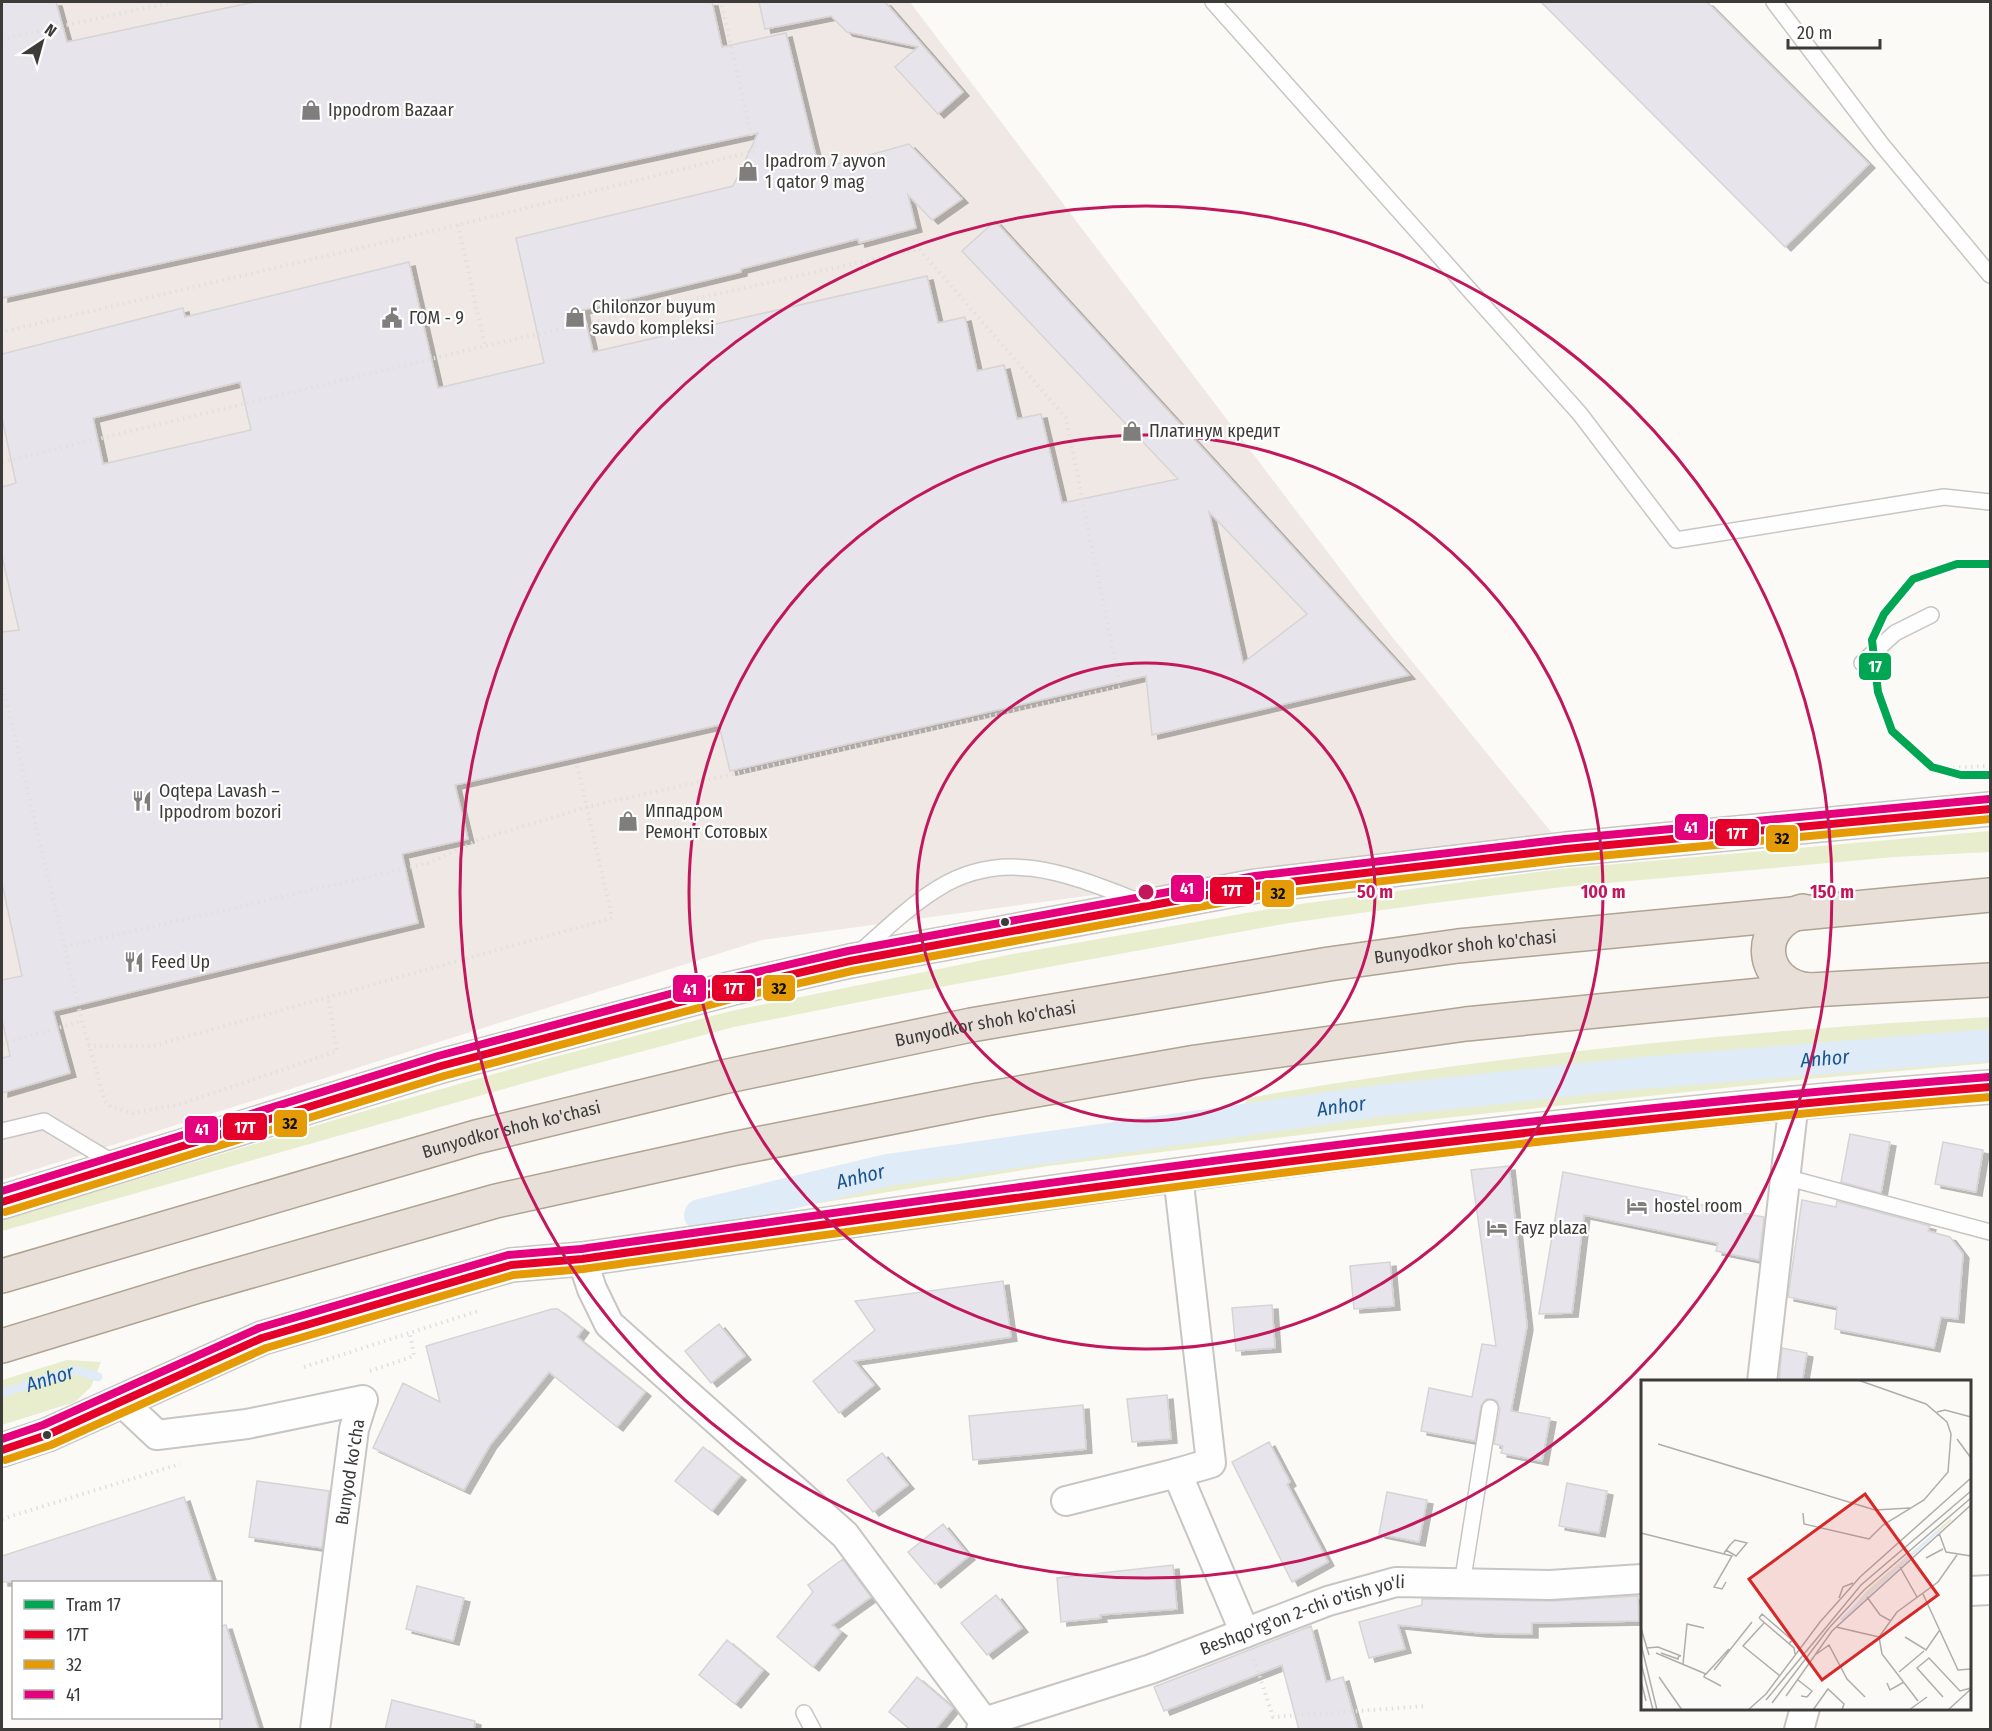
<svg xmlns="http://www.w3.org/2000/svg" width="1992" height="1731" font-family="'Fira Sans Condensed',sans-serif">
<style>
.commercial{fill:#f0e8e4}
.green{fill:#e8edce}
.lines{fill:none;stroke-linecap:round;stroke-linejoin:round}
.stream{stroke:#e0ebf8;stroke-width:9}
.canal{stroke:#e0ebf8;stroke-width:32}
.building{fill:#e7e5eb;stroke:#d6d5d4;stroke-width:1.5;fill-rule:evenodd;filter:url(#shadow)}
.lane-casing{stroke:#c7c6c4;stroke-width:18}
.street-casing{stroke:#c7c6c4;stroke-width:32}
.secondary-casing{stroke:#c7c6c4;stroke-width:36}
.primary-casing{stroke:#afa392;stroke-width:36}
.path{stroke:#e0e0df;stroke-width:4;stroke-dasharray:1.5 4.5;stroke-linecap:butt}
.lane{stroke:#fffefe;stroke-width:15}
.street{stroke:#fffefe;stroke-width:28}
.secondary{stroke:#fffefe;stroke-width:33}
.primary{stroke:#e8e0d8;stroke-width:33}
.bus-1-casing{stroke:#fff;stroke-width:12}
.bus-2-casing{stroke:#fff;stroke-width:12}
.bus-3-casing{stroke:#fff;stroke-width:12}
.bus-1{stroke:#e4002b;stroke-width:8}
.bus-2{stroke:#e49b06;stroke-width:8}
.bus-3{stroke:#e5007d;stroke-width:8}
.tram-1-casing{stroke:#fff;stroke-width:12}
.tram-1{stroke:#00a651;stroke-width:8}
.ring{fill:none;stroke:#c2185b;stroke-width:3}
.bus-dot{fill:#3c3b39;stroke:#fff;stroke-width:2}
.labels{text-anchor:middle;stroke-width:4.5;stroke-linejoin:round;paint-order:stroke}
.poi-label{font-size:18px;fill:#3c3b39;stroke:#fff;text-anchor:start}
.street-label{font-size:18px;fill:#3c3b39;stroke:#fff}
.water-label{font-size:20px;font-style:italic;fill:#1a558d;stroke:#fff}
.inset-river{fill:none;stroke:#e0ebf8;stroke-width:3}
.inset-road{fill:none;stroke:#afaeab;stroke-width:1.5}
.view{fill:#d62828;fill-opacity:0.15;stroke:#d62828;stroke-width:3}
.inset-edge{fill:none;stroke:#3c3b39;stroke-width:3}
.centre{fill:#c2185b;stroke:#fff;stroke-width:3}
.ring-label{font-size:18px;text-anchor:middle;font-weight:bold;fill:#c2185b;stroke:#fff;stroke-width:4.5;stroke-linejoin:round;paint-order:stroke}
.line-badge{stroke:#fff;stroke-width:2}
.badge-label{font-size:16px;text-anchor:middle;font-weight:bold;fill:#fff}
.pale-badge-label{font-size:16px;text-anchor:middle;font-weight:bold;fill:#111}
</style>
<defs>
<filter id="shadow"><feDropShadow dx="6" dy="4" stdDeviation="0" flood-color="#0004"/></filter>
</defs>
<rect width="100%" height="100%" fill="#fcfaf7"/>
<path class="commercial" d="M2 2H910L1389 633 1552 833 762 940 2 1180Z"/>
<path class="green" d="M1990 831V852L1895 857 1563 887 1426 904 1289 923 875 999 734 1027 557 1074 2 1231V1220L371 1109 550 1058 731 1011 1013 954 1286 906 1560 869Z
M1990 1017V1063L1798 1080 1408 1122 1048 1166 747 1215 739 1211 878 1179 1240 1123 1247 1098C1493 1055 1741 1031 1990 1017Z
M67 1360 101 1362 91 1387 75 1402 2 1425V1380Z"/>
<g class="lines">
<path class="stream" id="s1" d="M2 1393 76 1370 98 1377"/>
<path class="canal" id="s2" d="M700 1215 887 1170 1378 1101 1629 1074 1990 1045"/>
</g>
<path class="building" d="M2 2H56L67 42 254 2H712L722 47 786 33 819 169 909 144 962 199 932 220 908 195 916 228 859 243 858 239 741 269V272L583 310 593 352 927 276 938 323 965 317 977 371 1004 365 1017 419 1041 414 1062 503 1178 479 962 251 995 221 1409 675 1152 735 1146 676 730 771 719 725 455 785 468 839 402 854 418 923 53 1011 70 1073 2 1093V1058L10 1056 2 1019V980L22 976 2 883V632L19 630 2 556V487L16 483 2 418V354L183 308 185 317 409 262 438 388 544 363 516 238 733 186 758 133 2 298ZM240 382 251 430 103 464 93 418ZM1209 512 1307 614 1243 663Z
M759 2H885L963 92 938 114 895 67 918 47 847 32 831 16 765 29Z
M1541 2H1707L1869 164 1785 247Z
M1850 1134 1890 1142 1881 1193 1841 1182Z
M1943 1142 1983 1150 1976 1192 1935 1184Z
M1509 1166 1527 1326 1511 1411 1550 1418 1542 1461 1501 1453 1503 1446 1494 1444 1500 1409 1497 1401 1492 1399H1486L1481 1406 1475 1441 1421 1431 1429 1388 1472 1397 1482 1344 1496 1346 1471 1170Z
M1563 1172 1687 1197 1686 1202 1764 1217 1759 1260 1716 1251 1718 1243 1584 1215 1572 1313 1539 1314Z
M1802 1200 1836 1207 1837 1201 1930 1226 1928 1231 1950 1237 1963 1254 1958 1319 1941 1317 1934 1348 1835 1329 1837 1307 1788 1297Z
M1390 1262 1394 1306 1354 1309 1350 1266Z
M1003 1281 1011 1337 854 1361 874 1385 839 1413 813 1381 875 1330 855 1301Z
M1272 1305 1275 1348 1236 1351 1232 1308Z
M552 1309H558L583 1329 577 1337 645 1392 617 1427 549 1372 490 1445 464 1490 373 1448 403 1383 440 1402 426 1346Z
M719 1324 745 1356 711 1383 685 1351Z
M1782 1348 1807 1353 1802 1382H1779Z
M1167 1395 1171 1439 1132 1442 1127 1399Z
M1083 1405 1086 1449 973 1460 969 1416Z
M1269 1442 1290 1482 1287 1484 1328 1562 1292 1582 1232 1462Z
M703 1447 740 1476 712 1511 675 1481Z
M882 1453 908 1485 873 1512 847 1480Z
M257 1481 329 1491 322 1548 249 1537Z
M1567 1483 1607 1491 1599 1533 1559 1526Z
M1387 1492 1427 1500 1419 1542 1379 1534Z
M184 1497 212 1582H2V1556Z
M943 1524 969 1556 935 1584 908 1552Z
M843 1559 871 1597 832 1625 841 1632 813 1667 777 1637 813 1592 808 1585Z
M1173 1565 1177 1609 1100 1615 1101 1618 1061 1622 1057 1578Z
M417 1586 464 1598 453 1641 406 1629Z
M996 1595 1022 1628 987 1655 961 1623Z
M1638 1596 1639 1621 1532 1623V1634L1481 1633 1398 1625 1405 1649 1369 1658 1359 1622 1422 1605V1599L1551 1601Z
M226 1625 259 1730H220V1626Z
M1311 1626 1326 1682 1343 1677 1358 1730H1299L1282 1665 1164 1711 1154 1687Z
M727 1640 763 1670 735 1704 699 1675Z
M917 1677 953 1708 935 1730H911L889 1712Z
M392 1700 475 1721 474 1730H385Z"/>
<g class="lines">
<g class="lane-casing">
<path id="lane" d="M1213 2 1580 414 1676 540 1944 497 1990 502
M1774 2 1882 145 1990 275
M1862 663 1895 633 1931 615
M859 953C884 931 909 906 937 889 1005 846 1070 875 1138 901
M2 1131 44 1121 117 1165
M1785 1177 1990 1232
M1462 1584 1490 1408
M804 1713 813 1730"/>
</g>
<g class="street-casing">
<g id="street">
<path d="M1178 1175 1211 1463 1177 1473 1245 1633"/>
<path d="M582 1259 592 1289 609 1324 845 1535 984 1722"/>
<path d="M1762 1382 1794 1101"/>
<path d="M121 1401 157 1435 247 1424 363 1400 354 1429 315 1730"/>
<path d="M1066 1501 1177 1473"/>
<path d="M1970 1591 1990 1590"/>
<path id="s3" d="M981 1730 984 1722 1151 1669 1328 1601 1396 1582 1550 1585 1642 1579"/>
<path d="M1799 1730 1805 1708"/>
</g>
</g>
<g class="secondary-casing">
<path id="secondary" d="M2 1202 441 1066 729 989 850 961 1256 886 1566 849 1990 809
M2 1450 47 1435 262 1338 511 1265 582 1259C1050 1193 1519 1120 1990 1087"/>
</g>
<g class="primary-casing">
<g id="primary">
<path d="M1803 911C1753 924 1759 986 1810 990"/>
<path id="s4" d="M2 1276 476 1137 723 1077 971 1025 1329 964 1458 946 1990 895"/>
<path d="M2 1346 198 1286 496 1201 732 1149 979 1100 1196 1062 1466 1024 1810 990 1990 980"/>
</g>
</g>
<path class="path" d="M2 39 174 2
M458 225 485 346
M6 331 458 225 755 151 721 2
M2 462 485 346 919 249 1066 418 1120 687 587 807 481 839 429 863 64 947
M2 682 82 1021 105 1101 111 1107 133 1113 181 1104 337 1051 328 997
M1947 768 1990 766
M2 1044 82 1021
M88 1046H153L612 918 577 764
M304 1367 481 1310
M370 1371 414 1356 410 1334
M2 1519 180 1464
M1254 1659 1273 1717 1427 1706"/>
<use href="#lane" class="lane"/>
<use href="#street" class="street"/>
<use href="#secondary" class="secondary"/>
<use href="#primary" class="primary"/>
<g class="bus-1-casing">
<path id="bus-1" d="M2 1202 441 1066 729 989 850 961 1256 886 1566 849 1990 809
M2 1450 47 1435 262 1338 511 1265 582 1259C1050 1192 1518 1125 1990 1087"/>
</g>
<g class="bus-2-casing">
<path id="bus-2" d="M5 1212 444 1076 732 999 852 971 1258 896 1567 859 1990 819
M5 1460 51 1445 266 1348 513 1275 583 1269C1052 1203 1519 1135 1990 1097"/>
</g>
<g class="bus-3-casing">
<path id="bus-3" d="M2 1191 438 1056 726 979 848 951 1255 876 1565 839 1989 799
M2 1439 43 1425 259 1328 508 1255 581 1249C1049 1182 1517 1114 1989 1077"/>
</g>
<use href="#bus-1" class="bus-1"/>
<use href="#bus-2" class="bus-2"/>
<use href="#bus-3" class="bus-3"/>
<g class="tram-1-casing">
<path id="tram-1" d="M1990 564H1957L1913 579 1884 614 1872 640 1878 692 1892 731 1932 767 1961 775H1990"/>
</g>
<use href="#tram-1" class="tram-1"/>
</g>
<g class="ring">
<circle cx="1146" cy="892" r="229"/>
<circle cx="1146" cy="892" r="457"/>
<circle cx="1146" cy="892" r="686"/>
</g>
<defs>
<g id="shop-bare" transform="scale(1.62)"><path d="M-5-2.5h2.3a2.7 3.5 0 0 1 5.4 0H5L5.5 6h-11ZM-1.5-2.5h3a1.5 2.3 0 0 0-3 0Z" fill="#7f7e7c" stroke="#fff" stroke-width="2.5" paint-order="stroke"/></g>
<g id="civic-bare" transform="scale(1.62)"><path d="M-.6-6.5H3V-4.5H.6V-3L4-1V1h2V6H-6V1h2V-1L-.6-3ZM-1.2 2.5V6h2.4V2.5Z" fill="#7f7e7c" stroke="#fff" stroke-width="2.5" paint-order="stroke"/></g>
<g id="restaurant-bare" transform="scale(1.62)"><path d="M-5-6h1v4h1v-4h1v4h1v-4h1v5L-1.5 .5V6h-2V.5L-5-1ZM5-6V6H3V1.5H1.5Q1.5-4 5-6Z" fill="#7f7e7c" stroke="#fff" stroke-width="2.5" paint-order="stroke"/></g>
<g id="hotel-bare" transform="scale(1.62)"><path d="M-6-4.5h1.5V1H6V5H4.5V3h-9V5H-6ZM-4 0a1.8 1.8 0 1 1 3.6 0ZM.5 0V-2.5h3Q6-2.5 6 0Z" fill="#7f7e7c" stroke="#fff" stroke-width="2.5" paint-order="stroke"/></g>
</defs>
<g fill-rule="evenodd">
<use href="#shop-bare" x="311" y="110"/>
<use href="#shop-bare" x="748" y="171"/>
<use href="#shop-bare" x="575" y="317"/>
<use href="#civic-bare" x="392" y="318"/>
<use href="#shop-bare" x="1132" y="431"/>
<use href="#restaurant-bare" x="142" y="801"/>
<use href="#shop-bare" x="628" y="821"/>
<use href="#restaurant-bare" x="134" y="962"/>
<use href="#hotel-bare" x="1637" y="1206"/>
<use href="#hotel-bare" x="1497" y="1228"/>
</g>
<g class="bus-dot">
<circle cx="1005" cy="922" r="5"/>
<circle cx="47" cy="1435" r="5"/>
</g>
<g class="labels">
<g class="poi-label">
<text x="328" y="116">Ippodrom Bazaar</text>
<text x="765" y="167">Ipadrom 7 ayvon<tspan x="765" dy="21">1 qator 9 mag</tspan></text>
<text x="592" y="313">Chilonzor buyum<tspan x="592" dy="21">savdo kompleksi</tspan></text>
<text x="409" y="324">ГОМ - 9</text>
<text x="1149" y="437">Платинум кредит</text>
<text x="159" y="797">Oqtepa Lavash –<tspan x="159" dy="21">Ippodrom bozori</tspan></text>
<text x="645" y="817">Иппадром<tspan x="645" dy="21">Ремонт Сотовых</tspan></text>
<text x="151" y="968">Feed Up</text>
<text x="1654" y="1212">hostel room</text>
<text x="1514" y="1234">Fayz plaza</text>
</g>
<g class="street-label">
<text dy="6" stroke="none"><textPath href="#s4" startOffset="1502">Bunyodkor shoh ko'chasi</textPath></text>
<text dy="6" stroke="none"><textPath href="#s4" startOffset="1016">Bunyodkor shoh ko'chasi</textPath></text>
<text dy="6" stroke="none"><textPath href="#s4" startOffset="530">Bunyodkor shoh ko'chasi</textPath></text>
<text transform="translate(350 1472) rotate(-81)" y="6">Bunyod ko'cha</text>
<text dy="6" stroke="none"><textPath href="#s3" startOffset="345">Beshqo'rg'on 2-chi o'tish yo'li</textPath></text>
</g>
<g class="water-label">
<text dy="7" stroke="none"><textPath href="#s2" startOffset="1137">Anhor</textPath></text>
<text dy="7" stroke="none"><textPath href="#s2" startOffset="651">Anhor</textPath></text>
<text dy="7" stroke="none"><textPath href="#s2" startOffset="165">Anhor</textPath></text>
<text dy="7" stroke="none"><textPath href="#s1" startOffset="50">Anhor</textPath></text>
</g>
</g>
<g transform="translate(1641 1380)">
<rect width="330" height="330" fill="#fcfaf7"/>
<path d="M309 139 311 140 202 238 227 210Z" fill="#e8edce"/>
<path class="inset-river" d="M200 240 299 149"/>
<path class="inset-road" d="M296 32 304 30 330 37M316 59 330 78M17 64 234 130 269 128M162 133 163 144 228 159 242 145 283 120 307 92 310 54 306 42 285 24 217 0M0 153 91 176 73 207 81 209 85 202M298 153 305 172 330 176M83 173 89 165 94 160 106 163 95 176 85 170M285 178 302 169M259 187 276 217M282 214 317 290 330 289M226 217 239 235 250 241M198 218 202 207 212 203M118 238 153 268 154 274M118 238 121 234 151 260 148 264M123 243 102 266 139 296M195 247 238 257M0 248 8 275M264 257 285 270 298 251M0 264 16 330M6 268 17 267 40 276M15 273 65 294 88 269M20 273 37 279 38 275M174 275 188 265 206 299 224 317M0 283 12 330M42 284 46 244 63 248M73 290 111 242M258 292 283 271M64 294 63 297 80 306M18 297 41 330M157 300 171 311 166 317 160 316M0 301 5 321M246 303 249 310 263 302M145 316 191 251 330 125M302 317 276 288 288 278 319 311 330 308M125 320 220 205 330 111M277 321 241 274 238 257 256 232 297 202 316 175M131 323 188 248 223 210 330 118M107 330 125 314 179 242 219 197 330 98M172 330 187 309 203 324 201 330M268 330 286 317M307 330 330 309"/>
<path class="view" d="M224 114 297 215 181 300 108 199Z"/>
<rect width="330" height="330" class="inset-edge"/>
</g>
<circle cx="1146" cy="892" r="9" class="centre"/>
<g class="ring-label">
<text x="1375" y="898">50 m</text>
<text x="1603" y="898">100 m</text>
<text x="1832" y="898">150 m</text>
</g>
<g class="line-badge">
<rect x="1858" y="652" width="34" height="29" rx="6" fill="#00a651"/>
<rect x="1674" y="813" width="35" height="28" rx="6" fill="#e5007d"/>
<rect x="1714" y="818" width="46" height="29" rx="6" fill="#e4002b"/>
<rect x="1765" y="824" width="34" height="29" rx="6" fill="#e49b06"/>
<rect x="1170" y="874" width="35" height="29" rx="6" fill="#e5007d"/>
<rect x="1209" y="876" width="46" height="29" rx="6" fill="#e4002b"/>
<rect x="1261" y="879" width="34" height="29" rx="6" fill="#e49b06"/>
<rect x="711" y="974" width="45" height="28" rx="6" fill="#e4002b"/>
<rect x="762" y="974" width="34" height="28" rx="6" fill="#e49b06"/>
<rect x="672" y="974" width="35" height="29" rx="6" fill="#e5007d"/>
<rect x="273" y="1109" width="35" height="29" rx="6" fill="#e49b06"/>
<rect x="222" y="1112" width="46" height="29" rx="6" fill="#e4002b"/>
<rect x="184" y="1115" width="35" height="29" rx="6" fill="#e5007d"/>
</g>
<g class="badge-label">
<text x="1875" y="672">17</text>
<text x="1691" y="833">41</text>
<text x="1737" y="839">17T</text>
<text x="1187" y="894">41</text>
<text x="1232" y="896">17T</text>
<text x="734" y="994">17T</text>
<text x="690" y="995">41</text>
<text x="245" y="1133">17T</text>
<text x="202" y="1135">41</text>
</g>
<g class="pale-badge-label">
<text x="1782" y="844">32</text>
<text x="1278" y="899">32</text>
<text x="779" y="994">32</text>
<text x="290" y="1129">32</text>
</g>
<rect width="1992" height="1731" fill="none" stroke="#3c3b39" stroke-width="6"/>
<rect x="12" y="1581" width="210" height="138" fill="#ffffff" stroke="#b1b1b0" stroke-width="1.5"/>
<rect x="24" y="1600" width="30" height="9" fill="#00a651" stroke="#b1b1b0" stroke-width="1.5"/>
<text x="66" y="1611" font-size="18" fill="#3c3b39">Tram 17</text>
<rect x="24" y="1630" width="30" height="9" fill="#e4002b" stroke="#b1b1b0" stroke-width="1.5"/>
<text x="66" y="1641" font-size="18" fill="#3c3b39">17T</text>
<rect x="24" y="1660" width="30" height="9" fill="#e49b06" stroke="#b1b1b0" stroke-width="1.5"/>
<text x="66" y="1671" font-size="18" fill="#3c3b39">32</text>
<rect x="24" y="1690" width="30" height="9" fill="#e5007d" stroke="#b1b1b0" stroke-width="1.5"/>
<text x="66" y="1701" font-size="18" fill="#3c3b39">41</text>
<g transform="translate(42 42) rotate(36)" stroke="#ffffff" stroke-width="4.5" paint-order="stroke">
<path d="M0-4.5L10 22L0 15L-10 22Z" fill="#3c3b39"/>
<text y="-9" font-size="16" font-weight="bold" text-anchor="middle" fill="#3c3b39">N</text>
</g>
<path d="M1788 39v9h92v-9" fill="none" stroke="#3c3b39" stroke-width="3"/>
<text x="1797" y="39" font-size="18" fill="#3c3b39" stroke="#ffffff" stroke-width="4.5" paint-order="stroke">20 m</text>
</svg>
